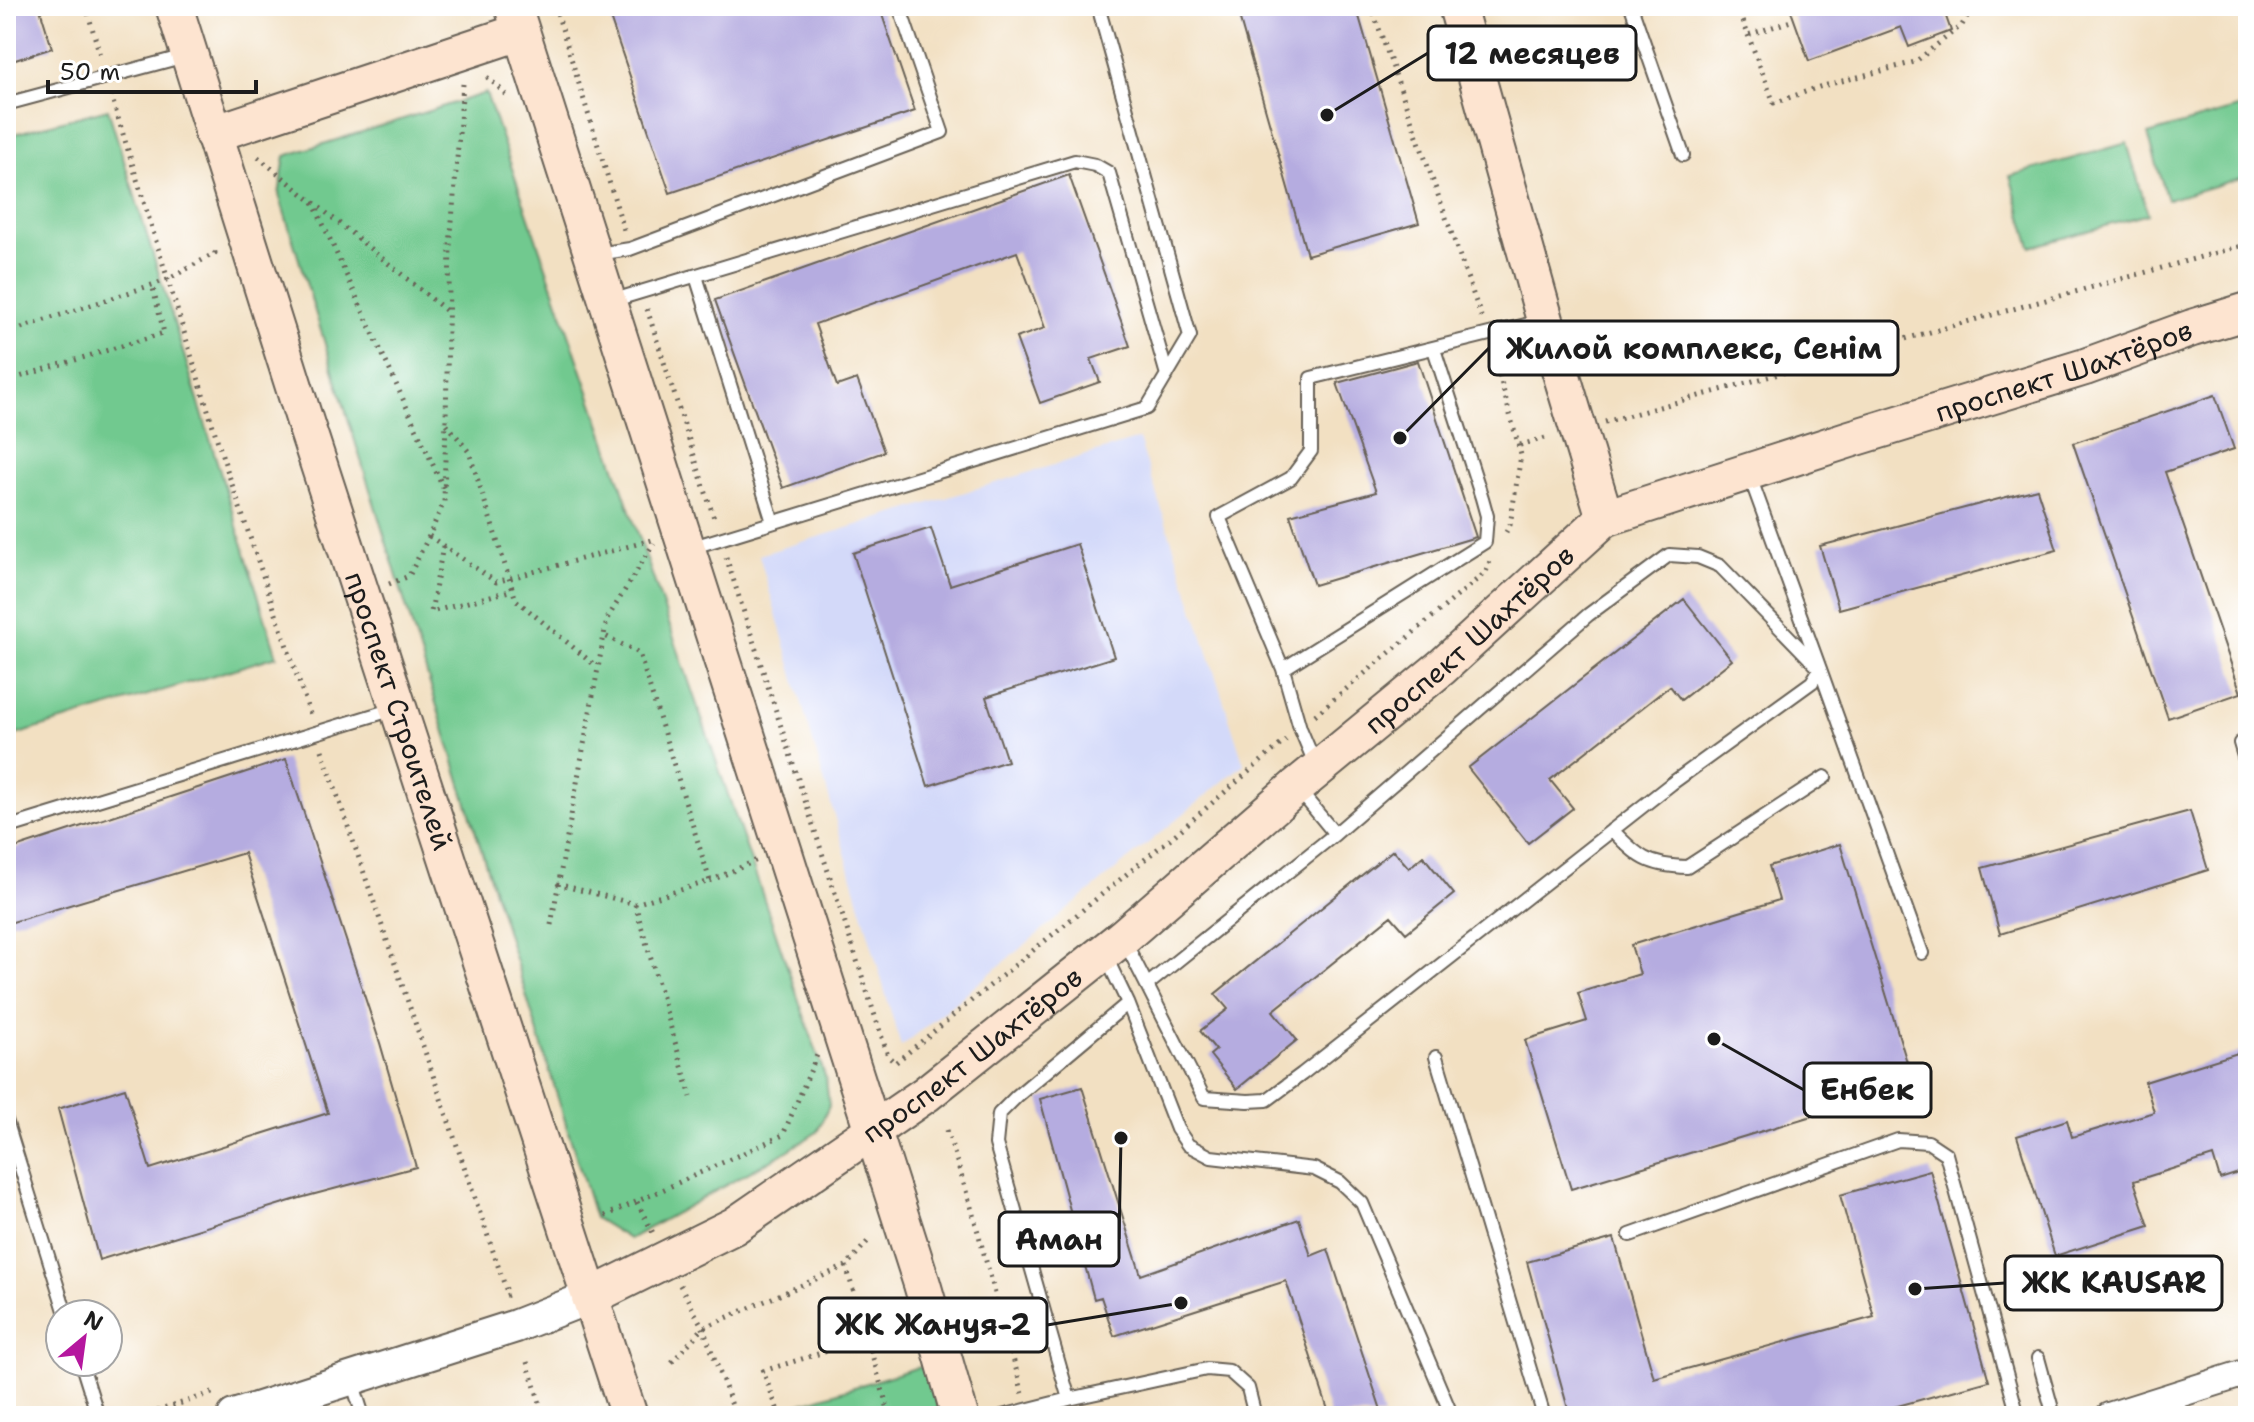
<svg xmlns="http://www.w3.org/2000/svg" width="2254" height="1422" font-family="'Shantell Sans',sans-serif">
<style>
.built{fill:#d3d9f9}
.green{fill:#71c98f;stroke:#467256;stroke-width:2}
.building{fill:#b5ace0}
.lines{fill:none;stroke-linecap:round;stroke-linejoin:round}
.service-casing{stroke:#676156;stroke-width:16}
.minor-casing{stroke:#676156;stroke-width:30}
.tertiary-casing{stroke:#676156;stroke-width:36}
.secondary-casing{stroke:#676156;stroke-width:40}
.path{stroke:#676156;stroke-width:5;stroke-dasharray:2 6;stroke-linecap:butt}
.service{stroke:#fff;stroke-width:12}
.minor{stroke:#fff;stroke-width:26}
.tertiary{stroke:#fff;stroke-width:32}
.secondary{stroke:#fde4d0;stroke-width:36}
.labels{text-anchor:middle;stroke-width:6;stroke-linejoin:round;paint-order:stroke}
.street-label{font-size:28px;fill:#1c1c1c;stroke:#fff}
.leader{fill:none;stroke:#1c1c1c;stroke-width:3}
.callout-dot{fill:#1c1c1c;stroke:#fff;stroke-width:3}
.callout{fill:#fff;stroke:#1c1c1c;stroke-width:3}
.callout-label{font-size:30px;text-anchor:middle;font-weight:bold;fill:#1c1c1c}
</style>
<rect width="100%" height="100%" fill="#fff"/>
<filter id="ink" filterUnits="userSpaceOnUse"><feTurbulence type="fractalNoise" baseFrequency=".0125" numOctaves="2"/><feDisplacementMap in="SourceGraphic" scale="16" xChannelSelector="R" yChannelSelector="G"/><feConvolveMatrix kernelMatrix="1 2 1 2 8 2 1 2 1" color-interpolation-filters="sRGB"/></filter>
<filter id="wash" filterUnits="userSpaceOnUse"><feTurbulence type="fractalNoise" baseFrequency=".006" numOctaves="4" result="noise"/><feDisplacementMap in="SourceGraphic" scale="32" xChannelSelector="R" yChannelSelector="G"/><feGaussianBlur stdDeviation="1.8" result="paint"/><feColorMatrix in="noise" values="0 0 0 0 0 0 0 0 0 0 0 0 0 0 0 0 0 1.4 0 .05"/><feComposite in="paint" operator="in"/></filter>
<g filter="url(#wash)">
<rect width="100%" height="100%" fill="#f2e0c2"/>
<path class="built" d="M1139 439 1244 764 901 1047 759 555Z"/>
<path class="green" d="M486 93 826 1079 829 1106 817 1132 789 1150 629 1239 595 1218 279 195 285 156Z
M2248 105V176L2167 200 2148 134Z
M108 109 277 656 6 738V136Z
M2127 143 2148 214 2031 247 2010 176Z
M925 1365 941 1416H761Z"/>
<g id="blocks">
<path class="building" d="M6 6H39L52 48 6 63Z
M606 6H879L915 111 670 193Z
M1236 6H1356L1419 223 1307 255Z
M1805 6H1950V8L1944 11 1951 31 1909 47 1901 27 1809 61 1791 11Z
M1069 175 1130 346 1091 359 1100 382 1040 403 1016 338 1045 328 1017 252 815 324 837 386 857 379 884 452 783 488 715 300Z
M1418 361 1476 537 1314 585 1290 515 1376 492 1337 383Z
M2215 395 2234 449 2165 472 2241 693 2168 718 2073 443Z
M2037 489 2057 550 1839 609 1820 546Z
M931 528 950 585 1077 544 1114 657 986 697 1007 761 928 786 853 553Z
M1684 599 1732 660 1681 700 1670 686 1550 780 1573 808 1528 843 1468 768Z
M286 759 380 1043 416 1167 300 1198 99 1260 58 1109 125 1088 150 1169 328 1113 244 853 6 924V851Z
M2190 811 2208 870 2000 934 1982 868Z
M1840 844 1914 1085 1571 1189 1525 1040 1587 1021 1578 993 1640 974 1631 945 1779 900 1769 866Z
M1393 850 1409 868 1423 856 1454 894 1406 933 1391 916 1273 1011 1297 1040 1237 1089 1210 1055 1216 1050 1200 1031 1228 1009 1215 994Z
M2241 1052 2248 1073V1170L2220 1179 2213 1156 2134 1181 2149 1226 2055 1256 2017 1136 2067 1120 2072 1137 2154 1112 2145 1082Z
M1082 1087 1141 1275 1299 1219 1311 1256 1328 1249 1383 1416H1330L1286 1281 1114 1336 1101 1297 1094 1299 1040 1099Z
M1930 1170 1989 1381 1861 1416H1570L1527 1262 1614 1238 1654 1378 1874 1317 1840 1195Z"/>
</g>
</g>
<g filter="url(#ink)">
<use href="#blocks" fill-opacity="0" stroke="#676156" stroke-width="2"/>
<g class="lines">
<g class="service-casing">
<path id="service" d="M1631 6 1683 155
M6 104 185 56
M597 254 630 249 942 132 899 6
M696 276 773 522
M611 301 1075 161 1095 165 1109 173 1167 375
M690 548 1147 408 1190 336 1098 6
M1283 669 1485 542 1487 516 1482 498 1434 349
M2240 743 2248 770
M1316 766 1300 728 1283 669 1219 517 1291 478 1311 451V378L1542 321
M1298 789 1335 834
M6 828 397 708
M1612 830C1638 857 1648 866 1687 867L1825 777
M1124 940 1204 1098 1248 1101 1267 1100 1302 1074 1671 784 1812 682 1820 669 1749 474
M1105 955 1128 1003 1177 1129 1188 1145 1211 1157 1314 1169 1340 1182 1362 1203 1452 1416
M1147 985 1335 834 1588 615 1669 555 1698 557 1720 566 1820 669 1922 953
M1128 1003 1017 1096 999 1114 996 1144 1069 1399 1207 1369 1229 1371 1248 1388 1255 1416
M1436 1057 1544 1416
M6 1120 66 1314
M1630 1235 1898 1140 1928 1142 1946 1154 2018 1416
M2038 1358 2054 1416
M81 1362 98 1416
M352 1381 363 1416
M1002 1416 1069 1399"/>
</g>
<g class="minor-casing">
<path id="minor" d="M2109 1416 2248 1372"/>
</g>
<g class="tertiary-casing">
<path id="tertiary" d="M234 1416 516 1326 590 1297"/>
</g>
<g class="secondary-casing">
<g id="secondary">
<path id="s1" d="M174 6 306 425 629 1416"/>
<path d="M513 6 922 1284 960 1416"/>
<path d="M1457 6 1545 320 1605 518"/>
<path d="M213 134 520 32"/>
<path id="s2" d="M590 1297 734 1226 926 1094 1123 937 1296 787 1442 667 1605 518 1850 439 2085 367 2192 328 2248 311"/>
</g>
</g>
<path class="path" d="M86 6 101 59
M555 6 624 230
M1371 6 1482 319
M1738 6 1748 35 1794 20
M1748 35 1774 103 1819 87 1915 62 1962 25 1973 6
M487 77 507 95 510 94
M463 84 450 246 444 502 429 536 496 582 652 540
M111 95 221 452 310 714
M258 157 449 313
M313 202 444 489
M647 309 715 521
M6 333 167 280 215 253 214 248
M1493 352 1521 455 1510 525 1506 532
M6 381 164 333 152 284
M1605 422 2248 244
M447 424 469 452 516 600 597 667
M1520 445 1549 437
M443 546 431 612 513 590
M726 557 888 1056 895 1063 1171 838 1286 740
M389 584 409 576 429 536
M1315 715 1486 572 1490 561
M322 750 508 1295 505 1296
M710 881 757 860
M557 884 635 904 710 881 639 653 603 635
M635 904 691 1097
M551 925 607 619 654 543
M947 1130 971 1207 1023 1394
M637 1202 653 1233
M605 1216 783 1135 817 1055
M846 1266 890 1416
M680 1285 703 1328 736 1416
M527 1362 544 1416
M672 1362 703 1328 846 1266 869 1240
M142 1416 215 1392
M780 1416 763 1371 869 1338
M2227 1416 2248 1409"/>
<use href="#service" class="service"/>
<use href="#minor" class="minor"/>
<use href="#tertiary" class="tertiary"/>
<use href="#secondary" class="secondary"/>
</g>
</g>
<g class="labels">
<g class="street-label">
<text dy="10" stroke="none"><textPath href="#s2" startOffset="1766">проспект Шахтёров</textPath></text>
<text dy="10" stroke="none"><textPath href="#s2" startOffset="1102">проспект Шахтёров</textPath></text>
<text dy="10" stroke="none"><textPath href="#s1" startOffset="740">проспект Строителей</textPath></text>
<text dy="10" stroke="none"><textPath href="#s2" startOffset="454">проспект Шахтёров</textPath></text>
</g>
</g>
<path class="leader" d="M1327 115L1428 53M1400 438L1489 348M1714 1039L1804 1090M1121 1138L1119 1239M1915 1289L2005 1283M1181 1303L1047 1325"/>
<g class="callout-dot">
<circle cx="1327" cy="115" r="8"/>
<circle cx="1400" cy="438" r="8"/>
<circle cx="1714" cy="1039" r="8"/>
<circle cx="1121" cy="1138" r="8"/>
<circle cx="1915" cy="1289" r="8"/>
<circle cx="1181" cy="1303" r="8"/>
</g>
<g class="callout">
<rect x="1428" y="26" width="208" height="54" rx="8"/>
<rect x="1489" y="321" width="409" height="54" rx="8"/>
<rect x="1804" y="1063" width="127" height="54" rx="8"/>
<rect x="999" y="1212" width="120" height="54" rx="8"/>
<rect x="2005" y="1256" width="217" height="54" rx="8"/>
<rect x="819" y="1298" width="228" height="54" rx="8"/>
</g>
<g class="callout-label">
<text x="1532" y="64">12 месяцев</text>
<text x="1694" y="359">Жилой комплекс, Сенiм</text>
<text x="1867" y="1100">Енбек</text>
<text x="1059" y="1250">Аман</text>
<text x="2114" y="1293">ЖК KAUSAR</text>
<text x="933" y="1335">ЖК Жануя-2</text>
</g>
<rect width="2254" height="1422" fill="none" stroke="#fff" stroke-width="32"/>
<g transform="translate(84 1338) rotate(29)"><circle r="38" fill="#ffffff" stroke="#a4a4a4" stroke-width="2"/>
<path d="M0-6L14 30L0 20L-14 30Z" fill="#b5179e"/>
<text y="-12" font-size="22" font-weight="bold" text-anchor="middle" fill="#1c1c1c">N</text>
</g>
<path d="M48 80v12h208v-12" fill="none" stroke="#1c1c1c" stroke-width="4"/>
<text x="60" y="80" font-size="24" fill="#1c1c1c" stroke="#ffffff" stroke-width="6" paint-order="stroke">50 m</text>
</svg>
